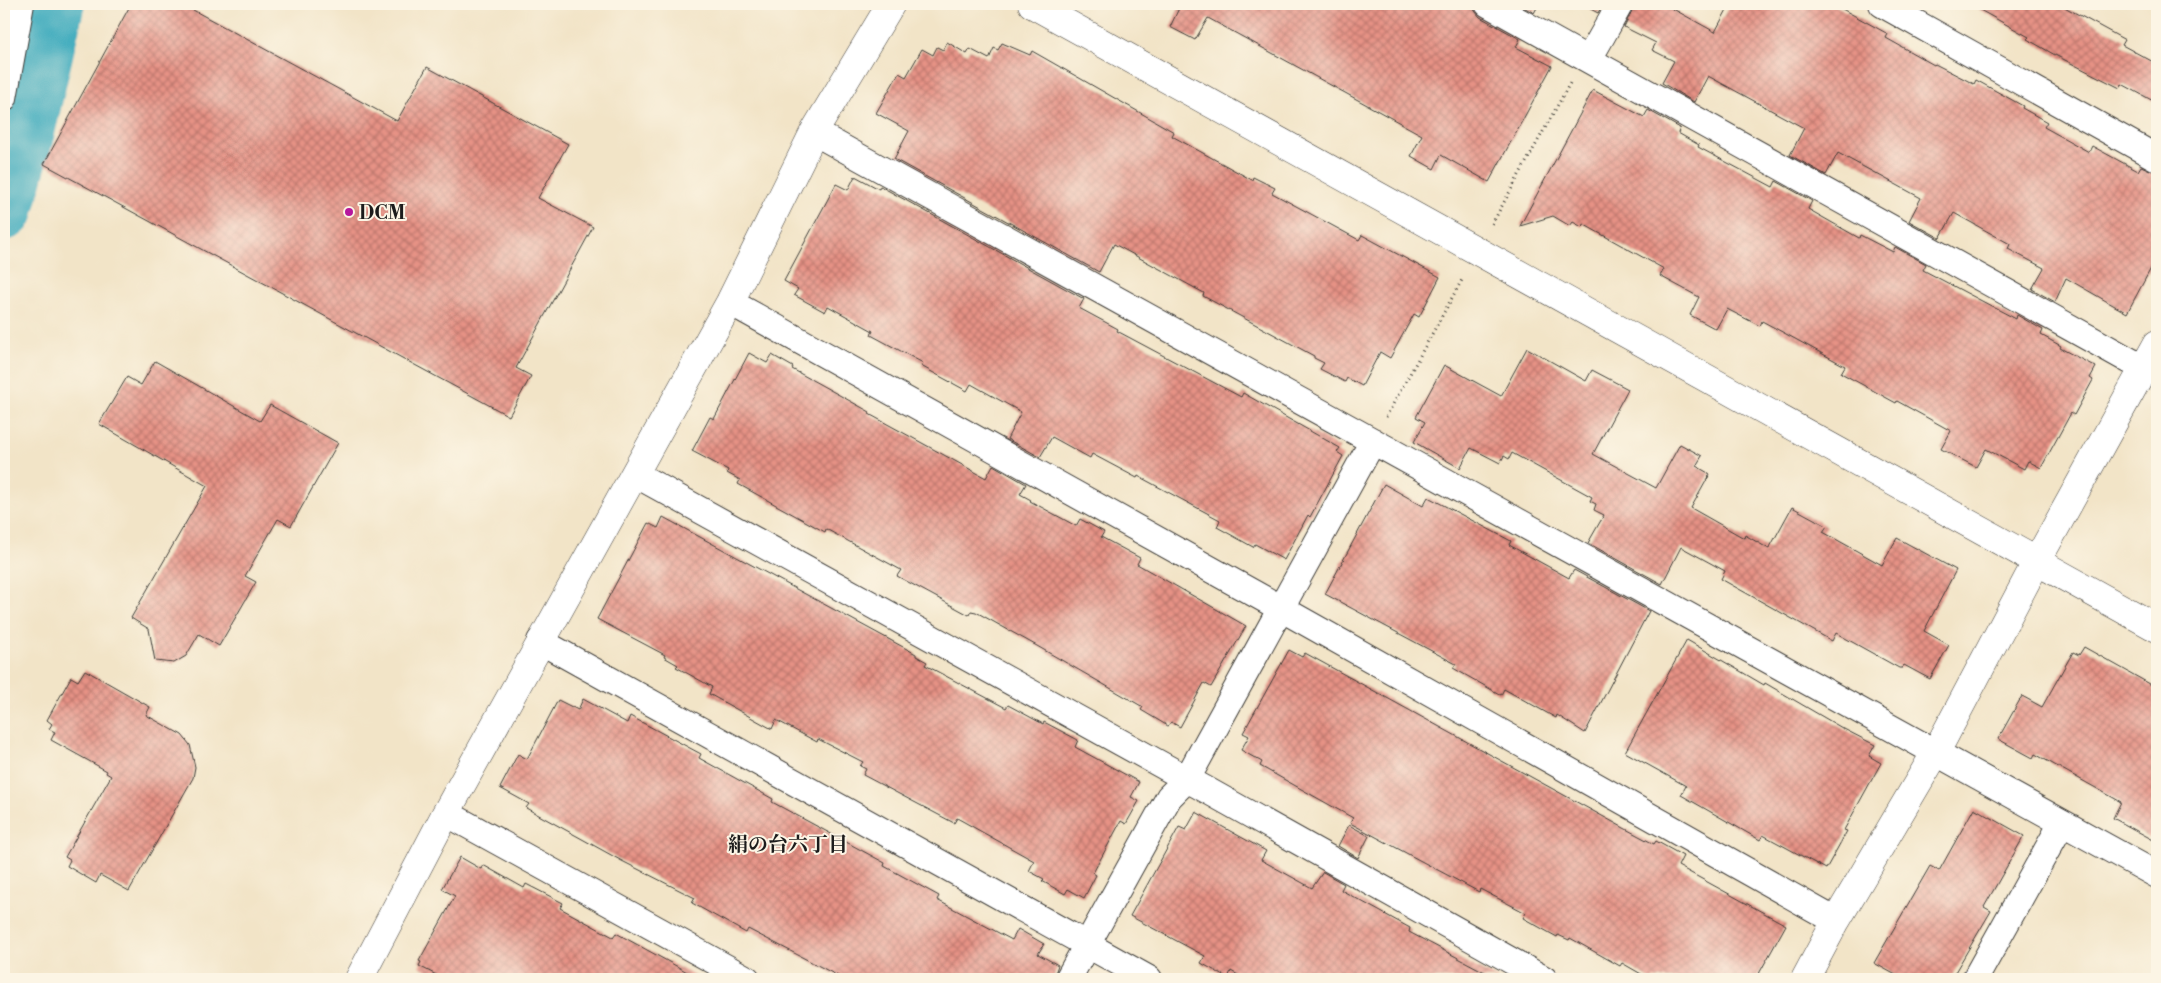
<svg xmlns="http://www.w3.org/2000/svg" width="2161" height="983" font-family="'Libre Bodoni','Noto Serif JP',serif">
<style>
.lines{fill:none;stroke-linecap:round;stroke-linejoin:round}
.river{stroke:#40acbe;stroke-width:59}
.building{fill:url(#building-cross-hatch)}
.minor-casing{stroke:#3c3a36;stroke-width:28}
.tertiary-casing{stroke:#3c3a36;stroke-width:29}
.path{stroke:#3c3a36;stroke-width:3;stroke-dasharray:1 4;stroke-linecap:butt}
.minor{stroke:#fff;stroke-width:26}
.tertiary{stroke:#fff;stroke-width:28}
.poi-dot{fill:#b5179e;stroke:#fcf5e5;stroke-width:2}
.labels{text-anchor:middle;stroke-width:4;stroke-linejoin:round;paint-order:stroke}
.poi-label{font-size:19px;font-weight:bold;fill:#1c1c1c;stroke:#fcf5e5;text-anchor:start}
.neighbourhood-label{font-size:20px;font-weight:bold;fill:#1c1c1c;stroke:#fcf5e5}
</style>
<defs>
<pattern id="building-cross-hatch" width="8" height="8" patternUnits="userSpaceOnUse" patternTransform="scale(1.25)"><rect width="8" height="8" fill="#e69285"/><path d="M0 0l8 8M0 8l8-8" fill="none" stroke="#ba766c"/></pattern>
</defs>
<rect width="100%" height="100%" fill="#fcf5e5"/>
<filter id="ink" filterUnits="userSpaceOnUse"><feTurbulence type="fractalNoise" baseFrequency=".02" numOctaves="2"/><feDisplacementMap in="SourceGraphic" scale="10" xChannelSelector="R" yChannelSelector="G"/><feConvolveMatrix kernelMatrix="1 2 1 2 8 2 1 2 1" color-interpolation-filters="sRGB"/></filter>
<filter id="wash" filterUnits="userSpaceOnUse"><feTurbulence type="fractalNoise" baseFrequency=".0096" numOctaves="4" result="noise"/><feDisplacementMap in="SourceGraphic" scale="20" xChannelSelector="R" yChannelSelector="G"/><feGaussianBlur stdDeviation="1.12" result="paint"/><feColorMatrix in="noise" values="0 0 0 0 0 0 0 0 0 0 0 0 0 0 0 0 0 1.4 0 .05"/><feComposite in="paint" operator="in"/></filter>
<g filter="url(#wash)">
<rect width="100%" height="100%" fill="#f2e4c7"/>
<g class="lines">
<path class="river" d="M4 211 26 129 55 4"/>
</g>
<g id="blocks">
<path class="building" d="M131 4H182L397 121 427 67 568 144 538 198 593 227 516 368 531 376 509 416 44 164Z
M1181 4H1473L1475 11 1480 17 1520 39 1516 47 1552 66 1489 182 1441 155 1434 169 1411 156 1422 135 1208 18 1195 40 1170 27Z
M1518 4H1539L1534 13Z
M1581 4H1603L1598 13Z
M1635 4H1664L1715 32 1730 4H1833L1888 34 1886 38 1934 65 1935 64 1974 84 1976 80 2023 106 2022 108 2047 122 2044 127 2089 152 2092 146 2138 171 2141 166 2157 173V257L2127 313 2066 278 2055 302 2032 289 2044 268 2008 249 2010 244 1954 213 1940 238 1909 221 1921 198 1838 153 1826 175 1790 155 1804 128 1708 76 1694 102 1662 83 1674 61 1652 50 1656 43 1624 27Z
M1969 4H2059L2125 40 2122 45 2157 64V103L2122 84 2120 88 2055 55 2027 39 2029 37Z
M947 42 967 54 970 49 989 59 994 48 998 50 1002 43 1030 55 1032 51 1174 132 1172 136 1252 180 1253 177 1275 188 1272 193 1359 240 1362 235 1440 277 1419 317 1414 314 1390 358 1380 352 1362 386 1347 378 1345 382 1320 369 1324 363 1314 358V356L1203 296 1204 293 1114 244 1099 272 894 159 909 131 876 113 899 73 906 77 922 49 933 55 937 47 943 50Z
M1593 90 1644 117 1648 110 1680 128 1678 133 1699 145 1698 147 1773 187 1776 181 1812 201 1808 209 1859 238 1860 235 1893 252 1895 247 1926 264 1923 270 2016 319 2017 315 2043 330 2041 335 2061 346 2060 348 2096 367 2090 378 2093 380 2074 415 2071 413 2041 468 2028 461 2024 469 1986 449 1976 467 1941 449 1951 431 1897 401 1896 403 1841 373 1845 366 1762 321 1760 326 1727 309 1716 329 1690 315 1699 297 1660 276 1664 269 1583 224 1582 227 1573 222 1570 226 1553 216 1520 226Z
M855 176 879 189 880 186 1084 299 1079 308 1118 329 1117 331 1241 397 1243 393 1340 448 1337 452 1343 456 1310 517 1308 515 1284 560 1255 544 1253 547 1217 527 1220 520 1138 476 1137 478 1092 454 1090 458 1052 437 1040 457 1007 439 1021 412 971 384 967 391 921 366 923 363 871 335 873 331 828 306 825 312 794 295 798 289 784 281 836 184 848 190Z
M1527 348 1586 381 1592 370 1628 389 1593 454 1656 488 1680 444 1702 456 1696 466 1710 474 1691 508 1744 538 1745 535 1769 549 1792 507 1827 526 1823 532 1882 565 1897 538 1956 570 1924 631 1949 645 1930 679 1904 665 1902 668H1899L1836 633 1832 641 1721 579 1725 571 1681 547 1662 584 1588 543 1604 515 1594 510 1596 504 1590 501 1592 497 1512 453 1509 459 1504 456 1500 463 1471 448 1460 468 1414 442 1425 422 1416 417 1444 365 1501 396Z
M749 353 767 363 772 355 793 367 792 369 870 412 869 414 986 478 993 465 1026 484 1020 494 1031 500 1030 501 1076 526 1080 519 1104 532 1101 537 1140 558 1137 564 1246 626 1211 687 1204 683 1180 727 1171 722 1168 726 1141 710 1143 707 1037 646 976 612 971 611 969 615 897 576 901 570 826 529 825 532 738 484 740 480 727 473 728 470 692 451 710 417 714 419Z
M155 361 260 421 270 405 338 443 291 526 278 519 245 576 256 582 219 646 199 634 186 656 174 663 155 661 149 629 131 618 207 486 99 424 127 377 141 385Z
M1384 484 1423 506 1428 497 1511 541 1509 545 1569 578 1574 570 1649 611 1585 733 1557 715 1556 718 1504 689 1501 695 1453 668 1456 664 1325 594Z
M663 517 916 654V656L927 662 925 665 1006 708 1008 705 1043 724 1044 722 1078 740 1075 747 1139 782 1131 797 1139 801 1126 824 1121 821 1093 873 1096 875 1084 898 1068 889 1065 894 1042 881 1044 879 1029 871 1034 861 957 818 954 823 863 775 866 769 860 766 863 762 818 739 817 742 776 720 772 729 709 694 712 687 676 667 678 665 664 657 665 655 597 619 648 523 658 528Z
M1687 640 1764 685 1765 683 1842 728 1875 745 1869 756 1881 763 1844 830 1847 831 1826 869 1763 835 1760 840 1681 795 1686 786 1625 752Z
M2084 647 2157 688V842L2113 818 2121 802 2035 754 2033 758 1998 739 2022 696 2042 707 2073 652 2079 655Z
M1289 650 1302 657 1305 653 1624 828 1654 844 1656 841 1683 856 1678 866 1786 925 1756 979H1650L1622 963 1620 966 1570 938 1569 940 1558 935 1557 937 1523 918 1526 913 1480 889 1479 892 1350 823 1353 818 1260 766 1262 762 1241 750 1249 736 1243 733Z
M85 670 150 707 146 715 182 735 190 745 195 767 193 778 129 891 100 875 96 883 67 866 70 860 65 857 111 776 106 773 107 771 51 740 55 732 49 729 52 724 47 720 71 677 78 681Z
M583 699 627 723 630 716 701 754 699 758 773 799 772 802 885 863 884 866 939 896 937 900 1012 940 1018 929 1044 944 1038 954 1058 965 1053 979H844L748 929 746 933 692 903 695 898 622 861 526 808 529 804 500 788 518 754 527 759 558 700 578 710Z
M1974 808 2024 836 1984 907 1991 911 1951 979H1903L1874 963 1930 866 1939 871Z
M1196 812 1266 851 1261 860 1312 888 1323 872 1344 884 1341 890 1410 928 1409 932 1498 979H1245L1231 971 1228 978 1201 963 1205 956 1130 916 1179 827 1186 830Z
M1349 825 1369 836 1358 858 1338 846Z
M460 857 481 869 483 865 524 888 526 884 563 903 560 908 613 937 616 933 700 979H612L602 974 599 979H444L419 966 421 962 419 961 455 896 442 889Z"/>
</g>
</g>
<g filter="url(#ink)">
<use href="#blocks" fill-opacity="0" stroke="#3c3a36" stroke-width="1"/>
<g class="lines">
<g class="minor-casing">
<path id="minor" d="M1488 4 2143 368
M1882 4 2157 158
M1589 59 1620 4
M4 98 21 4
M814 132 2157 875
M730 302 1282 609 1836 921
M635 474 1187 779 1544 979
M540 641 1149 979
M446 813 747 979
M1068 979 1169 797 1187 779 1373 441
M1975 979 2062 823"/>
</g>
<g class="tertiary-casing">
<path id="tertiary" d="M1032 4 2157 628
M359 979 446 813 730 302 814 132 891 4
M1805 979 1836 921 1936 752 2037 561 2157 344"/>
</g>
<path class="path" d="M1492 224 1570 83
M1386 417 1463 278"/>
<use href="#minor" class="minor"/>
<use href="#tertiary" class="tertiary"/>
</g>
</g>
<circle class="poi-dot" cx="349" cy="212" r="5"/>
<g class="labels">
<g class="poi-label">
<text x="359" y="219">DCM</text>
</g>
<g class="neighbourhood-label">
<text x="788" y="851">絹の台六丁目</text>
</g>
</g>
<rect width="2161" height="983" fill="none" stroke="#fcf5e5" stroke-width="20"/>
</svg>
